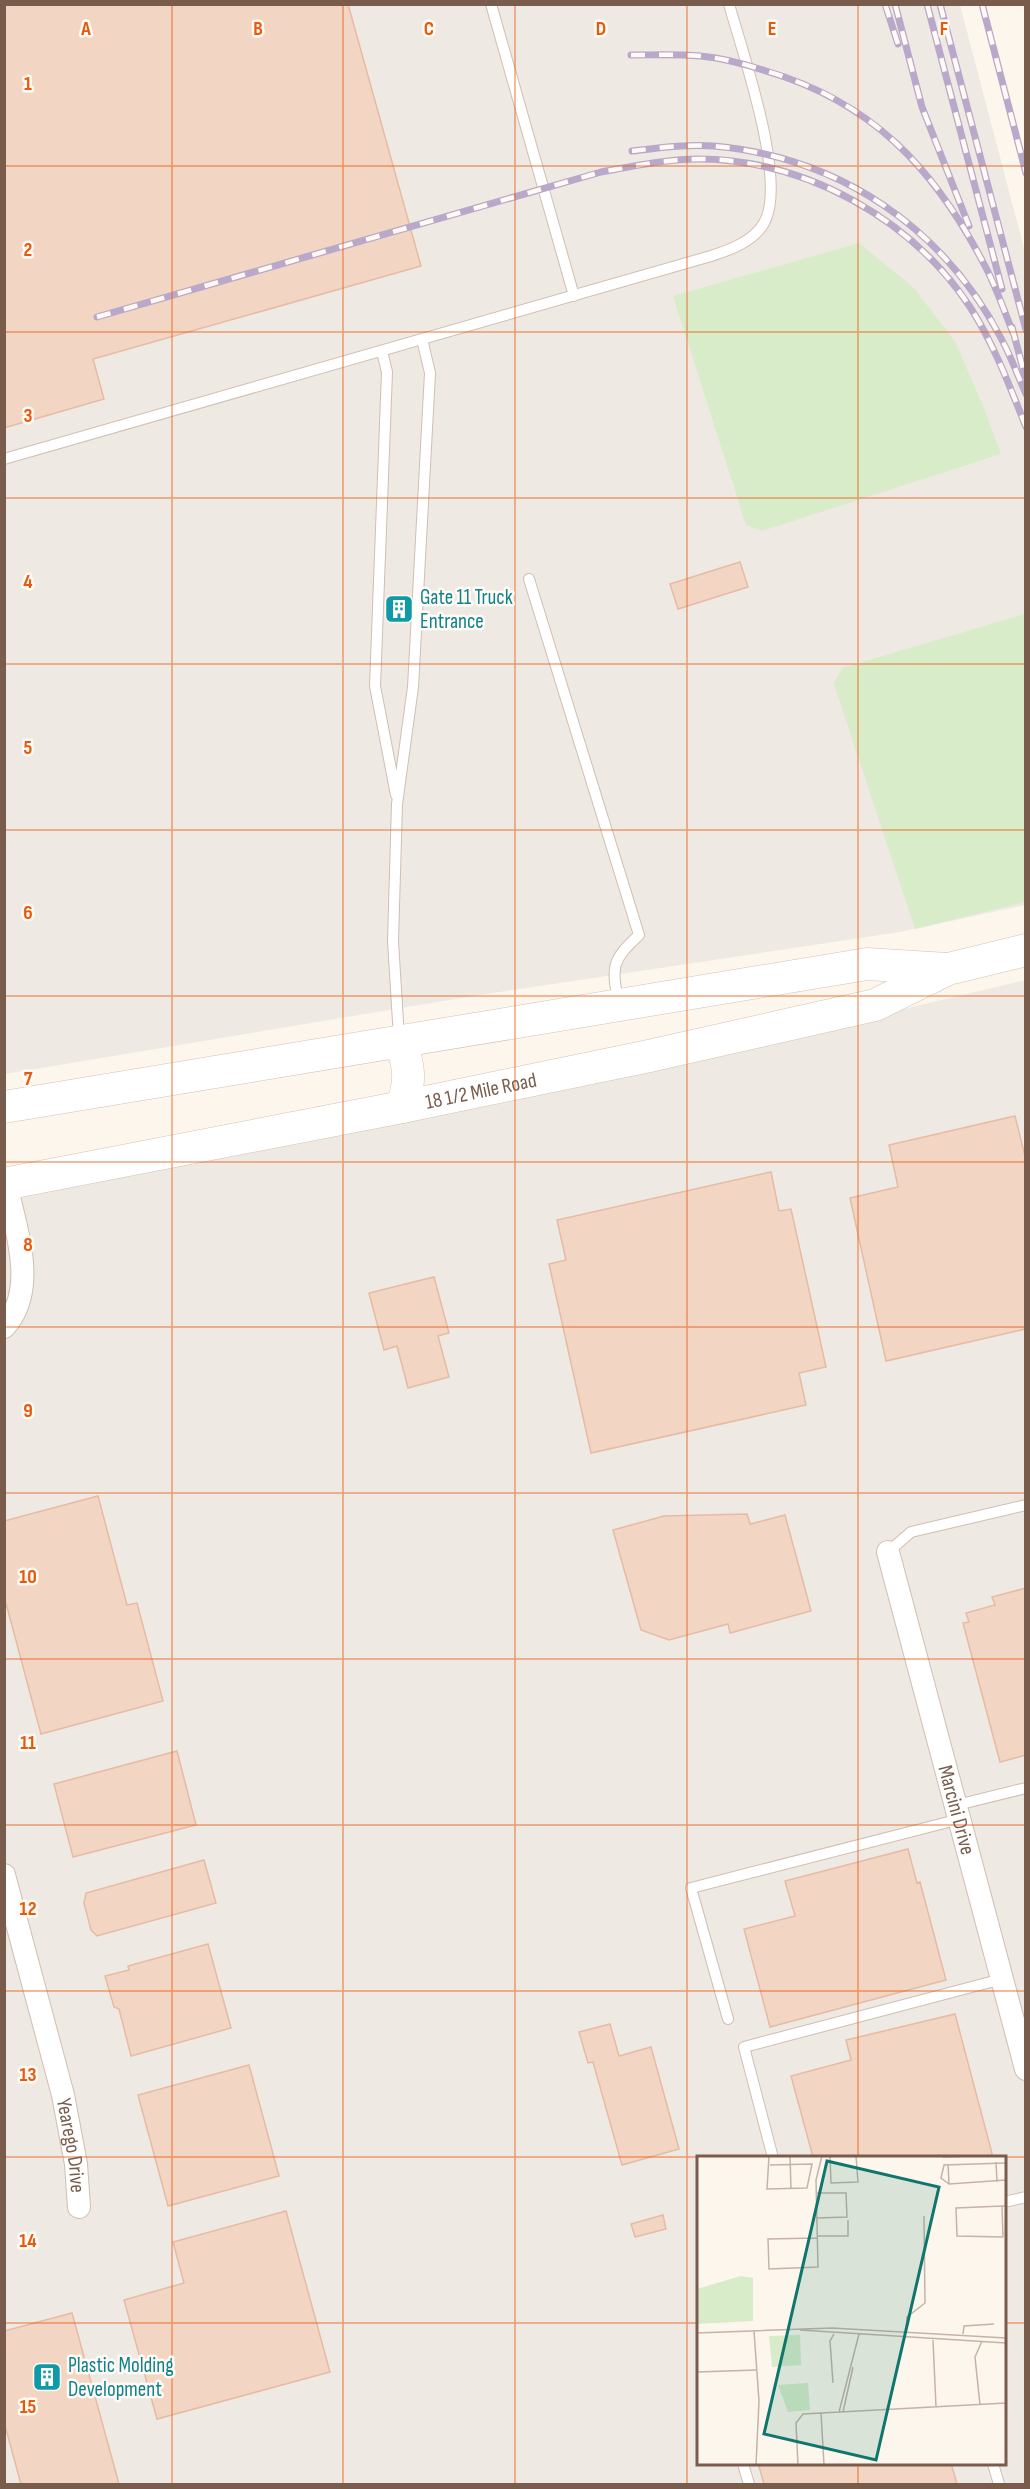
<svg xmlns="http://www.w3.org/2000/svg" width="1030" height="2489" font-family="'Sofia Sans Condensed',sans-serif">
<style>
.industrial{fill:#efe9e4;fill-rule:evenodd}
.green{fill:#d8ecc9}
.building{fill:#f3d5c3;stroke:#e6bba3;stroke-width:1.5}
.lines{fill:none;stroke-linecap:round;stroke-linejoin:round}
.lane-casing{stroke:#d1beb0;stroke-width:12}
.street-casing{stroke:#d1beb0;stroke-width:24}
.secondary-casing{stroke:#d6c0b0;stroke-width:33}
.lane{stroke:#fff;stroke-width:10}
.street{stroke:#fff;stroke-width:22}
.secondary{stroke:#fff;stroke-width:32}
.rail-casing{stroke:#b9a8c9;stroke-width:7}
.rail{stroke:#fffaf3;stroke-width:4.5;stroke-dasharray:14;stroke-linecap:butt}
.grid{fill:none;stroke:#e8590c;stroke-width:1.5;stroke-opacity:0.55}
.labels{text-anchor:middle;stroke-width:5;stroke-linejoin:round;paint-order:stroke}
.culture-label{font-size:21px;fill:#0d838f;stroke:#fffaf3;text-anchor:start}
.street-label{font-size:21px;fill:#7a5c4d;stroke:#fffaf3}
.inset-road{fill:none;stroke:#c5b3a7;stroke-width:1.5}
.view{fill:#0f766e;fill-opacity:0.15;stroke:#0f766e;stroke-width:3}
.inset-edge{fill:none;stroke:#7a5c4d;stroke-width:3}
.grid-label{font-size:20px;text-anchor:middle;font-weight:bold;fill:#e8590c;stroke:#fffaf3;stroke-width:5;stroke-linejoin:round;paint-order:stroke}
</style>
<rect width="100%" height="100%" fill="#fdf6ec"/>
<path class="industrial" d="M5 5H960L1025 252V905L900 932 473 996 5 1074Z
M1025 980V2484H5V1202L65 1186 670 1065ZM698 2158H1004V2464H698Z"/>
<path class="green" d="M859 243 914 288 956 343 984 408 1001 454 762 531 746 525 673 296Z
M1025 614V902L915 929 834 684 842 668Z"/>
<path class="building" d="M4 4H348L421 266 93 359 104 399 4 428Z
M740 562 748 587 678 609 670 584Z
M1015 1116 1026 1160V1329L886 1361 850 1198 898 1187 889 1145Z
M771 1172 779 1211 791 1209 826 1367 799 1373 806 1405 591 1453 549 1264 566 1260 557 1220Z
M434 1277 449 1333 438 1336 449 1377 408 1388 397 1346 384 1350 369 1293Z
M98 1496 127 1605 137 1603 163 1701 41 1734 4 1596V1521Z
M747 1514 750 1524 785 1515 811 1611 730 1633 728 1624 669 1640 641 1630 613 1530 664 1516Z
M1026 1588V1755L1000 1762 963 1623 969 1622 966 1613 995 1605 992 1597Z
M177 1751 196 1825 73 1857 54 1784Z
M908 1849 917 1883 920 1882 946 1980 770 2027 744 1929 795 1916 785 1881Z
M204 1860 216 1903 97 1936 91 1930 84 1903 86 1893Z
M208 1944 231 2028 131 2056 119 2009 114 2007 105 1976 129 1970 128 1966Z
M955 2014 993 2157H813L791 2076 851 2060 846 2040Z
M610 2024 619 2056 651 2047 679 2149 622 2165 593 2062 588 2063 579 2032Z
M249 2065 279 2176 168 2206 138 2095Z
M286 2211 330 2372 157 2419 124 2300 184 2283 173 2242Z
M663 2215 666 2229 635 2237 631 2224Z
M72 2313 119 2484H21L4 2422V2331Z
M758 2463H951L957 2484H764Z"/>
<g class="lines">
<g class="lane-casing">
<path id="lane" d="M491 4 574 296
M382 351 387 372 375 686 396 795
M4 459 711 256C730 250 754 241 764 223 788 182 742 51 729 4
M529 579 639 935C611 961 612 966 618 1002
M399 1038 393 941 397 804 413 687 430 373 422 339
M888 1552 911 1532 1026 1505
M957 1805 1026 1788
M728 2019 691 1888 960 1819
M773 2158 744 2047 1002 1979
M1004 2202 1026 2197
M743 2464 749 2484
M993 2464 999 2484"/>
</g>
<g class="street-casing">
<g id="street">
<path d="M4 1327C39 1290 15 1227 6 1184"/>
<path id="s1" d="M888 1552 1026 2069"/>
<path id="s2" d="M4 1875 63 2095 76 2164 79 2207"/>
</g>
</g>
<g class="secondary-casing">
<g id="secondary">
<path d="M400 1041C410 1068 411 1080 402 1107"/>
<path d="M4 1107 867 964 947 969"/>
<path id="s3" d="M4 1184 402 1107 649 1056 875 1005 948 969 1026 950"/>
</g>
</g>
<use href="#lane" class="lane"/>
<use href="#street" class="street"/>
<use href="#secondary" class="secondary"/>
<g class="rail-casing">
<path id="rail" d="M885 4 898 44
M895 4 922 107 969 226
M927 4 1002 289
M940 4 1026 330
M982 4 1026 173
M631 55C654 55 677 54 700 56 722 58 745 64 766 71 872 102 934 168 984 264 996 286 1004 311 1014 335
M632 151C658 148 686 144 713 146 840 157 944 228 1002 340 1011 357 1018 376 1026 394
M97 317 601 172C634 166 667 159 700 159 806 160 912 219 970 307 994 344 1010 387 1026 427
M1012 327 1025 376"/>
</g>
<use href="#rail" class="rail"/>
</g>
<path class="grid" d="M172 4V2484M343 4V2484M515 4V2484M687 4V2484M858 4V2158M4 166H1026M4 332H1026M4 498H1026M4 664H1026M4 830H1026M4 996H1026M4 1162H1026M4 1327H1026M4 1493H1026M4 1659H1026M4 1825H1026M4 1991H1026M4 2157H1026M4 2323H698M1004 2323H1026M858 2464V2484"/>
<defs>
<g id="building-square" transform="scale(1.5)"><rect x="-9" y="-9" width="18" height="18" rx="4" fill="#0f9aa8" stroke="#fffaf3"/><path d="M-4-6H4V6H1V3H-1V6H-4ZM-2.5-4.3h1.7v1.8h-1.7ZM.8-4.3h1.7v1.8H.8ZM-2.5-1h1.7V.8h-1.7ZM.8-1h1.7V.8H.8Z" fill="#fff"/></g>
</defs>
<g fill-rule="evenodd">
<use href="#building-square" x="399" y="609"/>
<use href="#building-square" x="47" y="2377"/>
</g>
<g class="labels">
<g class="culture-label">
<text x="420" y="604">Gate 11 Truck<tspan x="420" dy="24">Entrance</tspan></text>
<text x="68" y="2372">Plastic Molding<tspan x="68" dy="24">Development</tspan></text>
</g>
<g class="street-label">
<text dy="7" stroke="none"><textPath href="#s3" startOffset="486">18 1/2 Mile Road</textPath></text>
<text dy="7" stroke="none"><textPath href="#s1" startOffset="267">Marcini Drive</textPath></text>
<text dy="7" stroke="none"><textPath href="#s2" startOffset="279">Yearego Drive</textPath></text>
</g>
</g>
<g transform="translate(697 2156)">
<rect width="309" height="309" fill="#fdf6ec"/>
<path d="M44 120 56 122V165L0 168V133ZM103 179 104 209 75 211 72 180ZM111 227 113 254 91 256 81 229Z" fill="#d8ecc9"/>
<path class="inset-road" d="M72 0 70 33 110 32 115 8 73 9M93 0 94 33M133 0 134 27 161 26 159 0M246 1 274 0M299 6 300 26M309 7 247 9 244 22 252 28 309 24M251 8 252 28M119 37H149L150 61 120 62M305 50 259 52 260 80 306 81M120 80H151V64M306 81 305 50H309M120 82 71 83 72 113 121 111 119 24 125 0M103 174 309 187M209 174 210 161 228 147 227 60M57 175 62 245 59 309M0 177 135 172 309 182M266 178 267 170 297 168M236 184 239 251M0 216 59 214M136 227 133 185 137 178M283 249 278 201 285 185M142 256 162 178M146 256 156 211M124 257 127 309M101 309 99 267 106 258 309 247"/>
<path class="view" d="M130 5 242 31 179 304 67 278Z"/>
<rect width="309" height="309" class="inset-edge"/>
</g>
<g class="grid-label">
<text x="86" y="35">A</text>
<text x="258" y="35">B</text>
<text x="429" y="35">C</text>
<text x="601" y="35">D</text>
<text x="772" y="35">E</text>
<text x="944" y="35">F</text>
<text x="28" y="90">1</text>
<text x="28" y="256">2</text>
<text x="28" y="422">3</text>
<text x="28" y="588">4</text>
<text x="28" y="754">5</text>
<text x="28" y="919">6</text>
<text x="28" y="1085">7</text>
<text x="28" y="1251">8</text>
<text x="28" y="1417">9</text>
<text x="28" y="1583">10</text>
<text x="28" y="1749">11</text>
<text x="28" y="1915">12</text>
<text x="28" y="2081">13</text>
<text x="28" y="2247">14</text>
<text x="28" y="2413">15</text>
</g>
<rect width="1030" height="2489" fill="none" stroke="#7a5c4d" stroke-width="12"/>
</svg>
